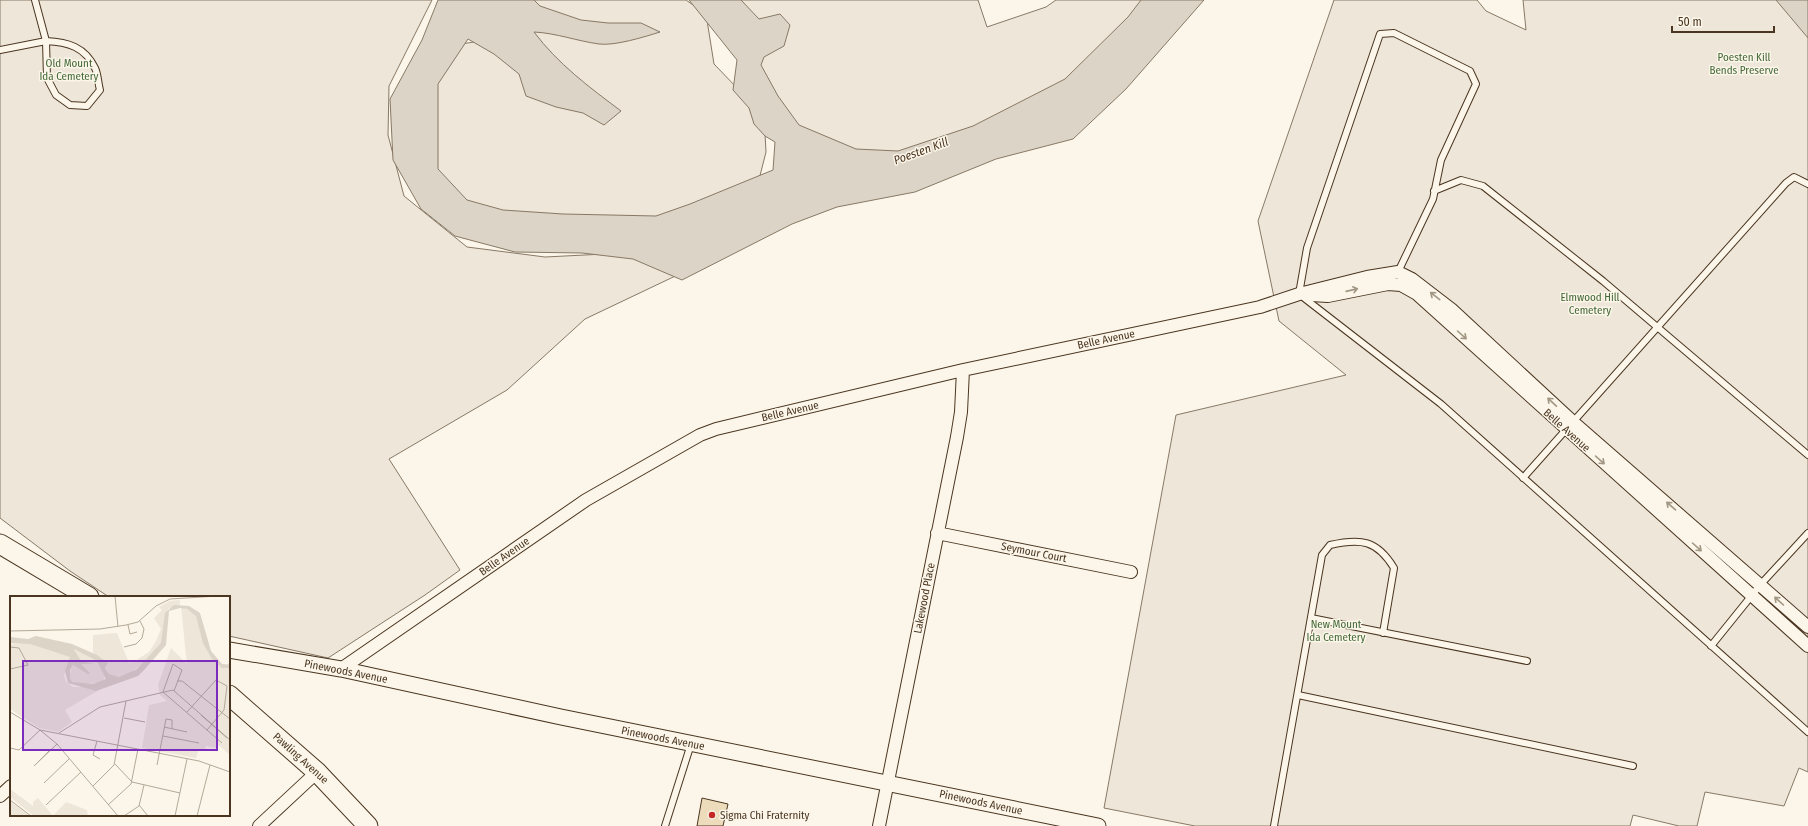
<svg xmlns="http://www.w3.org/2000/svg" width="1808" height="826" font-family="'Fira Sans Condensed',sans-serif">
<style>
.green{fill:#ede6d9;stroke:#887966}
.water{fill:#dcd4c6;stroke:#887966}
.building{fill:#ecdcbc;stroke:#4a3520}
.lines{fill:none;stroke-linecap:round;stroke-linejoin:round}
.service-casing{stroke:#4a3520;stroke-width:8}
.minor-casing{stroke:#4a3520;stroke-width:14}
.tertiary-casing{stroke:#4a3520;stroke-width:17}
.primary-casing{stroke:#4a3520;stroke-width:21}
.service{stroke:#fbf6e9;stroke-width:6}
.minor{stroke:#fbf6e9;stroke-width:12}
.tertiary{stroke:#fbf6e9;stroke-width:15}
.primary{stroke:#fbf6e9;stroke-width:19}
.oneway{stroke:#a29684}
.poi-dot{fill:#c62828;stroke:#fbf6e9;stroke-width:1.5}
.labels{text-anchor:middle;stroke-width:3;stroke-linejoin:round;paint-order:stroke}
.park-label{font-size:11px;fill:#436837;stroke:#fbf6e9}
.street-label{font-size:11px;fill:#4a3520;stroke:#fbf6e9}
.poi-label{font-size:11px;fill:#4a3520;stroke:#fbf6e9;text-anchor:start}
.water-label{font-size:12px;font-style:italic;fill:#4a3520;stroke:#fbf6e9}
.inset-road{fill:none;stroke:#b4a999;stroke-width:1}
.view{fill:#7b2cbf;fill-opacity:0.15;stroke:#7b2cbf;stroke-width:2}
.inset-edge{fill:none;stroke:#4a3520;stroke-width:2}
</style>
<rect width="100%" height="100%" fill="#fbf6e9"/>
<path class="green" d="M0 0H432L389 86 388 135 404 196 467 247 545 257 644 252 751 240 585 319 507 390 389 459 460 570 425 595 328 658 229 636V597H109L70 571 0 518Z
M521 0H686L706 14 714 64 764 116 766 152 752 207 683 227 509 216 463 201 434 167 433 85 461 44 533 33Z
M736 0H978L987 27 1046 7 1056 0H1157L1060 86 982 127 900 154H854L797 129 759 66Z
M1334 0H1477L1486 11 1526 30 1523 0H1790L1808 20V772L1799 768 1784 806 1705 792 1697 826H1679L1633 815 1630 826H1195L1104 808 1176 415 1346 375 1279 321 1258 221Z"/>
<path class="water" d="M438 0H534L540 6 581 20 608 23H641L660 32C644 37 615 46 599 44 577 41 556 33 534 32 558 64 589 87 621 111L604 125 583 113 556 107 526 96 519 74 494 54 468 39 438 84V169L467 200 503 210 563 214 656 216 690 204 773 170 775 142 765 136 754 124 749 108 733 90 737 60 689 0H741L759 19 780 14 790 25 784 46 764 57 761 65 778 96 799 125 856 149 898 151 973 126 1065 79 1128 17 1141 0H1204L1126 89 1073 139 996 159 915 192 837 207 792 224 682 280 633 259 582 253 515 252 455 236 421 209 393 160 390 99 422 40Z
M1776 0H1808V38Z"/>
<path class="building" d="M702 798 728 804 723 826H697Z"/>
<g class="lines">
<g class="service-casing">
<path id="service" d="M46 41C68 42 85 47 95 68 98 74 98 83 100 90L87 106 70 105 56 95 47 78Z
M0 50 46 41 35 0
M1434 191 1461 180 1483 186 1603 281 1808 455
M1399 274 1398 272 1433 199 1441 160 1476 84 1470 71 1394 33 1380 34 1307 248 1299 294 1441 404 1808 732
M1523 478 1786 183 1794 177 1808 184
M1311 618 1527 661
M1711 646 1761 584 1808 533
M1298 695 1633 766
M665 826 691 744
M1274 826 1322 555 1330 545C1361 538 1377 540 1394 568L1383 633"/>
</g>
<g class="minor-casing">
<path id="minor" d="M1311 295 1328 296 1388 284 1401 285 1417 294 1808 646
M937 533 1131 572
M341 669 586 500 700 435 716 429 963 370 1260 307 1299 294 1367 277 1398 272 1412 279 1451 309 1573 422 1808 627
M0 796 11 786
M259 826 317 772
M879 826 957 437 961 412 963 370"/>
</g>
<g class="tertiary-casing">
<path id="tertiary" d="M229 650 341 669 561 717 1098 826"/>
</g>
<g class="primary-casing">
<path id="primary" d="M0 544 89 597
M229 695 317 772 368 826"/>
</g>
<use href="#service" class="service"/>
<use href="#minor" class="minor"/>
<use href="#tertiary" class="tertiary"/>
<use href="#primary" class="primary"/>
</g>
<defs><path id="oneway-shaft" d="M-6 0H5M1.5-3L5.5 0L1.5 3" fill="none" stroke-width="1.6" stroke-linecap="round" stroke-linejoin="round"/></defs>
<g class="oneway">
<use href="#oneway-shaft" transform="translate(1352 290) rotate(-13)"/>
<use href="#oneway-shaft" transform="translate(1435 296) rotate(-142)"/>
<use href="#oneway-shaft" transform="translate(1462 335) rotate(42)"/>
<use href="#oneway-shaft" transform="translate(1552 402) rotate(-137)"/>
<use href="#oneway-shaft" transform="translate(1600 460) rotate(42)"/>
<use href="#oneway-shaft" transform="translate(1671 506) rotate(-139)"/>
<use href="#oneway-shaft" transform="translate(1697 547) rotate(42)"/>
<use href="#oneway-shaft" transform="translate(1779 601) rotate(-138)"/>
</g>
<circle class="poi-dot" cx="712" cy="815" r="4"/>
<g class="labels">
<g class="park-label">
<text x="1744" y="61">Poesten Kill<tspan x="1744" dy="13">Bends Preserve</tspan></text>
<text x="69" y="67">Old Mount<tspan x="69" dy="13">Ida Cemetery</tspan></text>
<text x="1590" y="301">Elmwood Hill<tspan x="1590" dy="13">Cemetery</tspan></text>
<text x="1336" y="628">New Mount<tspan x="1336" dy="13">Ida Cemetery</tspan></text>
</g>
<g class="street-label">
<text transform="translate(1106 339) rotate(-12)" y="4">Belle Avenue</text>
<text transform="translate(790 411) rotate(-13)" y="4">Belle Avenue</text>
<text transform="translate(1567 430) rotate(42)" y="4">Belle Avenue</text>
<text transform="translate(1034 552) rotate(11)" y="4">Seymour Court</text>
<text transform="translate(504 556) rotate(-35)" y="4">Belle Avenue</text>
<text transform="translate(924 598) rotate(-79)" y="4">Lakewood Place</text>
<text transform="translate(346 671) rotate(11)" y="4">Pinewoods Avenue</text>
<text transform="translate(663 738) rotate(11)" y="4">Pinewoods Avenue</text>
<text transform="translate(301 758) rotate(42)" y="4">Pawling Avenue</text>
<text transform="translate(981 802) rotate(12)" y="4">Pinewoods Avenue</text>
</g>
<g class="poi-label">
<text x="720" y="819">Sigma Chi Fraternity</text>
</g>
<g class="water-label">
<text transform="translate(921 151) rotate(-20)" y="4">Poesten Kill</text>
</g>
</g>
<g transform="translate(10 596)">
<rect width="220" height="220" fill="#fbf6e9"/>
<path d="M170 4V9L158 13 151 48 138 64 118 78 110 81 99 79 94 67 83 57V39L107 37 119 67 125 65 139 56 146 45 151 33 144 22 152 14 149 11 160 5ZM171 11 187 18 193 42 209 68H220V159L207 148 205 152 196 150 195 154 189 153 186 162 132 152 139 109 157 105 150 99 148 89 161 52 177 68ZM17 47 61 61 54 79 56 86 63 91H94L55 114 62 126 48 136 29 132 0 113V48ZM65 53 89 66 95 77 94 87 68 88 59 83 62 70 70 68ZM0 193 23 210V206L28 202 43 220 56 206 77 214 78 220H24L0 201ZM0 205 20 220H0Z" fill="#ede6d9"/>
<path d="M164 9 179 10 190 17 201 55 212 68 218 69 220 65 219 72H212L202 63 193 47 186 20 177 13 170 12 159 15 156 49 134 74 128 80 86 95 58 87 55 75 60 61 20 48 0 47V41L18 43 26 40 62 48 87 59 98 67 95 72 99 78 109 81 127 73 151 47 155 17ZM64 53 87 65 96 83 83 88 63 86 60 83V74L63 69 78 78 80 77 71 68H84L71 65Z" fill="#dcd4c6" fill-rule="evenodd"/>
<path class="inset-road" d="M105 0 108 31M118 29 120 38 127 36M0 35 90 33 116 29 128 26 146 10 160 3 208 0M0 51 9 52 18 69 0 73M114 51 126 48 132 42 134 33 130 25M167 85H172L220 123M164 95 172 74 163 68 153 96 212 147M0 116 30 134 47 148 108 220M177 116 206 84 217 90 214 114 197 134M191 119 217 142M114 122 135 126M154 131 177 136M49 137 90 111 163 94 220 144M153 140 189 147M87 145 83 159 90 163M0 152 9 154 30 134 189 165 220 176M40 154 24 170 47 148M105 168 122 186 170 197M147 169 156 123 162 124V133M34 187 59 163M83 190 104 169 116 105M0 204 21 220M36 209 71 176M98 209 121 188 128 153M129 209 138 220M114 220 129 210 134 189M165 220 177 163M187 220 200 169"/>
<path class="view" d="M13 65H207V154H13Z"/>
<rect width="220" height="220" class="inset-edge"/>
</g>
<path d="M1672 26v6h102v-6" fill="none" stroke="#4a3520" stroke-width="2"/>
<text x="1678" y="26" font-size="12" fill="#4a3520" stroke="#fbf6e9" stroke-width="3" paint-order="stroke">50 m</text>
</svg>
